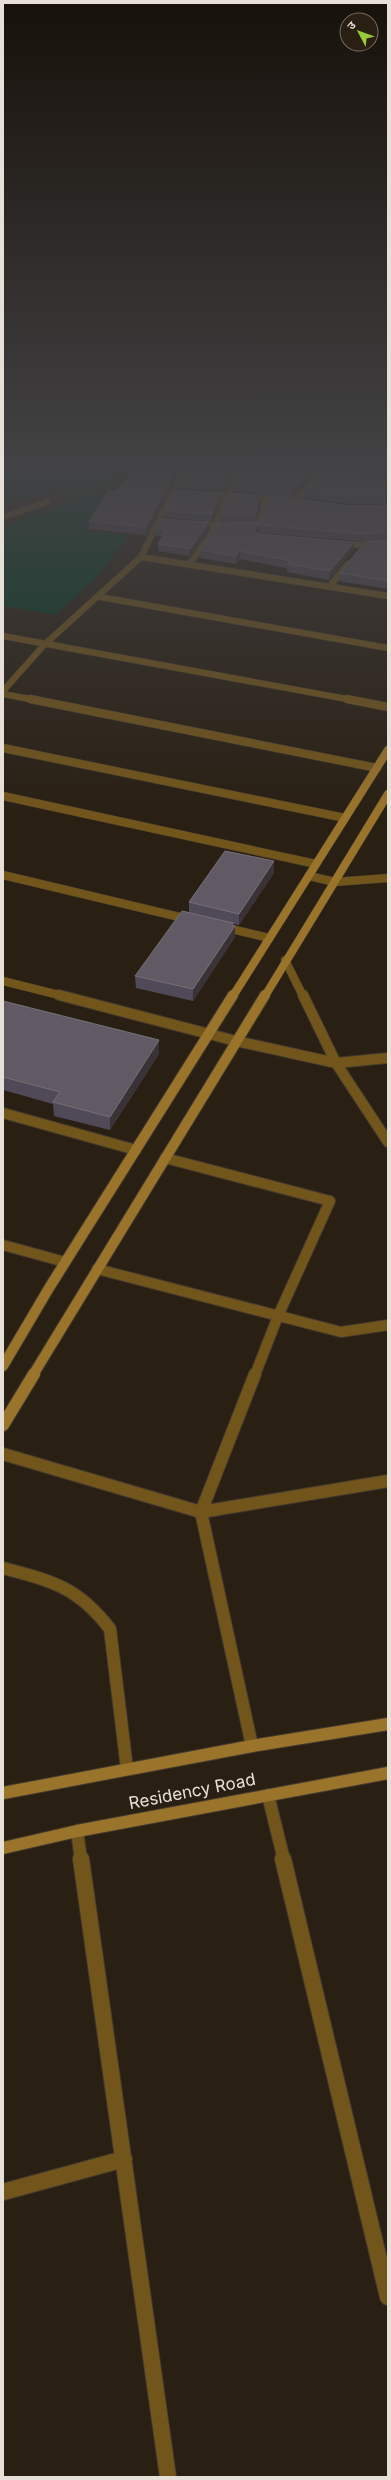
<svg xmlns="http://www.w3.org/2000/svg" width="391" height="2480" font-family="Inter,'Noto Sans Devanagari',sans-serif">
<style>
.green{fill:#003c25}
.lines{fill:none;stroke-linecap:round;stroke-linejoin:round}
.street-far4-casing{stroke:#443a2f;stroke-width:7}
.street-far3-casing{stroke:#443a2f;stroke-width:9}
.street-far2-casing{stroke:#443a2f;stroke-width:12}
.street-far1-casing{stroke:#443a2f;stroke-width:14}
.street-casing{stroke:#443a2f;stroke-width:18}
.secondary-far2-casing{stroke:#443a2f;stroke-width:9}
.secondary-far1-casing{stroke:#443a2f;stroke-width:12}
.secondary-casing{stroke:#443a2f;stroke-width:14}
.street-far4{stroke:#72551b;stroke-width:6}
.street-far3{stroke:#72551b;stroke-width:8}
.street-far2{stroke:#72551b;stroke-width:10}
.street-far1{stroke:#72551b;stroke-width:12}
.street{stroke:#72551b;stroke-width:16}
.secondary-far2{stroke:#9a742b;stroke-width:8}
.secondary-far1{stroke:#9a742b;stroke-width:10}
.secondary{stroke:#9a742b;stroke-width:12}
.wall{fill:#504a58}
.shaded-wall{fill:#3a3236}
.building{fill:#615a65;stroke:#766f77}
.labels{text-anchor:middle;stroke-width:3;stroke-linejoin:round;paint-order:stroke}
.near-street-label{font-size:17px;fill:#e7e0d8;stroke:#291f13}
</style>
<rect width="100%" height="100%" fill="#291f13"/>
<path class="green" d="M3 469H129L97 492 58 490 3 504Z
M55 492 109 496 85 530 128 535 100 574 55 615 3 606V528L70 500Z"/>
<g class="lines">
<g class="street-far4-casing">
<path id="street-far4" d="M296 474 330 478
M372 482 388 484
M209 494 282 500
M295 501 318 476 315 469
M3 517 47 502
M196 524 230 526
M250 527 258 528 266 498
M340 545 388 544
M141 557 388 596
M189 565 213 531 232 483 240 469
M329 587 348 564
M100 597 388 648
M3 636 352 700
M3 691 44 645 141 557 184 469
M3 694 35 700"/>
</g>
<g class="street-far3-casing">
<path id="street-far3" d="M30 699 377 768
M347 699 388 707
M3 748 345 818
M3 796 316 864
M3 875 192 920
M309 876 335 882 388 878
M223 927 269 938
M285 960 303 996
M3 981 63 996"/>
</g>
<g class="street-far2-casing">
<path id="street-far2" d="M59 995 236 1041 336 1063 388 1058
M303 995 336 1063 388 1142
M3 1113 136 1150
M165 1158 330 1201 278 1316 255 1375
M3 1245 65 1262
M97 1269 341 1332 388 1325"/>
</g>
<g class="street-far1-casing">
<path id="street-far1" d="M3 1454 201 1512 388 1481
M3 1568C52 1581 78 1587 110 1629L127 1769
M252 1746 201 1512 255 1374
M268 1795 284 1860
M77 1831 81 1860"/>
</g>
<g class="street-casing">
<path id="street" d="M81 1859 168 2477
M283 1859 388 2297
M3 2192 124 2159"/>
</g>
<g class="secondary-far2-casing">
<path id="secondary-far2" d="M233 996 388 750
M265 996 388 794"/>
</g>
<g class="secondary-far1-casing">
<path id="secondary-far1" d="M3 1366 49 1288 233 995
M33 1375 265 995"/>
</g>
<g class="secondary-casing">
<path id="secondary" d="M3 1425 34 1374
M3 1793 252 1746 388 1724
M3 1848 77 1831 388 1773"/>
</g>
<use href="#street-far4" class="street-far4"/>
<use href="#street-far3" class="street-far3"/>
<use href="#street-far2" class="street-far2"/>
<use href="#street-far1" class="street-far1"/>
<use href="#street" class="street"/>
<use href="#secondary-far2" class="secondary-far2"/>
<use href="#secondary-far1" class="secondary-far1"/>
<use href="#secondary" class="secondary"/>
</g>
<path class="wall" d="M137 469H179L147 535 89 529V521Z
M235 469 224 491 180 488V480Z
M293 469H311V471Z
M319 469H382V479L321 472Z
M309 472V480L293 497 234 491V484Z
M304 491 386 496V504H349L303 498Z
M221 493V500L212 521 165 518V511Z
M260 495V502L255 523H261L349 506 388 505V540L362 541 259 533H258L353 550 329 580 287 572V569L286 568 240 559 236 564 200 558V550L249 523 222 521V514Z
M156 529 209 530 190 556 158 551V544L162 536H156Z
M388 540V589L339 581 340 573Z
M274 861V873L239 925 233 924V925L235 926V937L193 1001 136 988 135 976 189 913V902Z
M3 1001 159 1040V1054L110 1130 54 1116 53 1104 3 1090Z"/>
<path class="shaded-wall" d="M175 469H179L147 535 146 527Z
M231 469H235L224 491V483Z
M309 472V480L293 497V489Z
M221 493V500L212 521V514Z
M260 495V502L255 523V516Z
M209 522V530L190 556V549Z
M260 525 259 533 255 535V527Z
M354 542 353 550 329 580 330 571Z
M240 551V559L236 564V556Z
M274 861V873L239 925V914Z
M233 923V929L235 926V937L193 1001V989Z
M159 1040V1054L110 1130V1117Z"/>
<path class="building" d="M137 469H175L146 527 89 521 109 491H116Z
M185 469H231L224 483 180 480Z
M241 469H281L309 472 293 489 234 484Z
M362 469H382L383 471Z
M320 474 384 481 386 496 350 497 304 491Z
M175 490 221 493 212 514 165 511Z
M230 493 260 495 255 516 222 514Z
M270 495 349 506 388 505V532L363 534 260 525 255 527V531L259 534 354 542 330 571 287 564 290 562 286 560 240 551 236 556 200 550 218 522 261 523Z
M161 519 209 522 190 549 158 544 166 530 156 529Z
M388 540V581L340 573 365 542Z
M225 851 274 861 239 914 189 902Z
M182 911 233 923 232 925 235 926 193 989 135 976Z
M3 1001 159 1040 110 1117 53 1102 60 1092 3 1077Z"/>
<linearGradient id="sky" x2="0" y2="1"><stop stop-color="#17110a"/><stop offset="0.57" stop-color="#434244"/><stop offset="1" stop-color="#434244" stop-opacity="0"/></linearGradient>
<rect width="391" height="816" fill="url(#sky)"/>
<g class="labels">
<g class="near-street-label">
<text transform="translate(192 1791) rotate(-11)" y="6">Residency Road</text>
</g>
</g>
<rect width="391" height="2480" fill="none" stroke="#e7e0d8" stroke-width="8"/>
<g transform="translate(359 32) rotate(311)"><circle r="19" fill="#291f13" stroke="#756c62"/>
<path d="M0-3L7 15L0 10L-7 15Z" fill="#98cb37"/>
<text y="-6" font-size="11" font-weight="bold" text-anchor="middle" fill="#e7e0d8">उ</text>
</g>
</svg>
